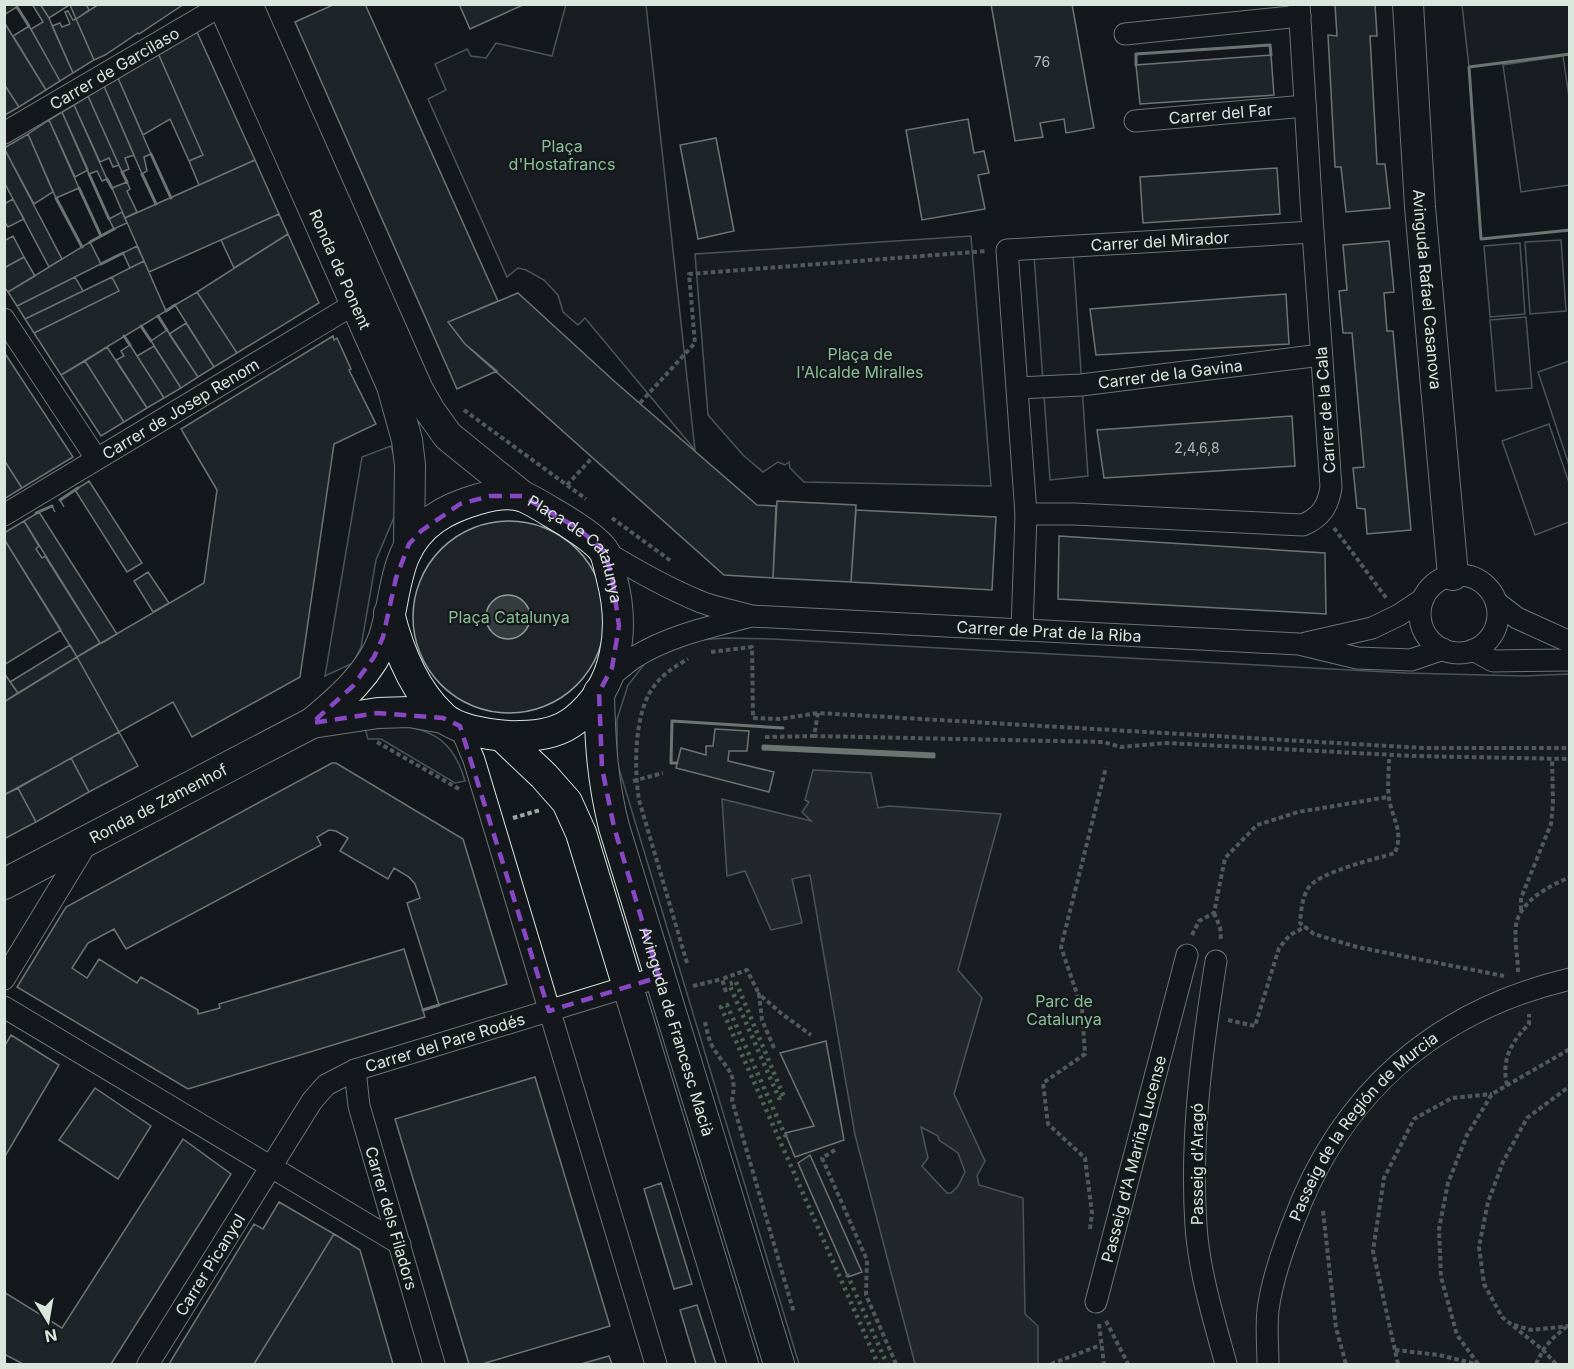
<svg xmlns="http://www.w3.org/2000/svg" width="1574" height="1369" font-family="Inter,sans-serif">
<style>
.green{fill:#202428;stroke:#939e99;stroke-width:1.5}
.water{fill:#363b3e;stroke:#939e99;stroke-width:1.5;fill-rule:evenodd}
.building{fill:#2c363c;stroke:#d8e6dc;stroke-width:1.5}
.lines{fill:none;stroke-linecap:round;stroke-linejoin:round}
.street-casing{stroke:#d8e6dc;stroke-width:23}
.secondary-casing{stroke:#d8e6dc;stroke-width:32}
.path{stroke:#9da8a2;stroke-width:4;stroke-dasharray:4.5 3;stroke-linecap:butt}
.street{stroke:#14181c;stroke-width:21}
.secondary{stroke:#14181c;stroke-width:30}
.hedge{stroke:#8ac095;stroke-width:4.5;stroke-dasharray:3 4.5;stroke-linecap:butt}
.fence{stroke:#d8e6dc;stroke-width:1.5;stroke-dasharray:8 3;stroke-linecap:butt}
.wall{stroke:#d8e6dc;stroke-width:3}
.marked{fill:none;stroke:#8948c3;stroke-width:4.5;stroke-dasharray:12 8;stroke-linejoin:round}
.labels{text-anchor:middle;stroke-width:4.5;stroke-linejoin:round;paint-order:stroke}
.number-label{font-size:14px;fill:#adbab4}
.street-label{font-size:16px;fill:#d8e6dc;stroke:#14181c}
.park-label{font-size:16px;fill:#8ac095;stroke:#14181c}
</style>
<rect width="100%" height="100%" fill="#14181c"/>
<path class="green" d="M566 4 646 5 695 450 585 318 578 325 563 312 558 295 544 280 526 270 518 268 507 277 428 99 446 90 435 64 467 49 471 56 486 58 496 43 552 56Z
M1462 5H1569V54L1469 67Z
M1563 56 1569 97V185L1521 192 1503 65Z
M971 236 991 486 804 482 790 468 789 462 785 465 778 462 763 472 743 455 708 415 695 254Z
M1561 240 1566 311 1530 314 1525 242Z
M1520 243 1525 314 1490 317 1484 246Z
M1073 253 1088 476 1050 480 1034 255Z
M1526 317 1532 388 1496 391 1490 320Z
M1569 361H1570L1569 465 1538 372Z
M1549 424 1569 483V522L1535 535 1502 441Z
M391 446 398 469 395 515 376 560 361 647 353 663 325 676 362 457Z
M413 617a96 96 0 1 1 192 0a96 96 0 1 1-192 0Z
M725 638 772 639 1406 673 1524 676 1569 674V1364H799L617 762V719L628 685 650 657 686 641Z
M395 725C434 729 454 742 465 781L455 783 381 739H368L365 729Z"/>
<path class="water" d="M486 617a22 22 0 1 1 44 0a22 22 0 1 1-44 0Z
M813 770 871 773 878 808 889 806 1001 814 958 970 982 998 954 1094 985 1161 977 1176 979 1185 1023 1198 1025 1314 1038 1326V1364H915L855 1135 810 875 792 879 802 923 771 930 745 871 727 876 722 799 811 821 802 812 809 802 805 800ZM921 1127 938 1136 939 1140 958 1153 965 1172 958 1186 951 1193H947L922 1166 928 1158Z"/>
<path class="building" d="M4 4H16L17 7 4 15Z
M32 4H40L49 18 73 73 60 81 31 29 43 22Z
M40 4H71L49 18Z
M86 4 89 10 76 19 70 5Z
M99 4H184L139 34 138 33 105 55 94 60 76 19Z
M335 4H365L498 301 448 322 465 344 497 371 457 389 295 22Z
M459 4H525L470 29Z
M991 4H1072L1094 128 1066 133 1064 119 1040 123 1043 137 1015 141Z
M1335 4H1375L1377 36H1370L1377 164H1385L1390 208 1346 212 1341 167H1335L1328 35 1337 36Z
M68 11 73 20 76 19 94 60 73 73 52 26 60 23 62 27 70 24 65 12Z
M4 22 46 90 19 107 4 84Z
M29 26 60 81 46 90 13 36Z
M197 32 255 160 199 185 189 161 203 155 158 53Z
M158 53 203 155 189 161 170 119 143 135 118 78Z
M1271 55 1274 95 1140 104 1136 65Z
M118 78 151 154 144 157 147 171 142 174 104 86Z
M4 84 19 107 5 115 4 114Z
M104 86 134 155 125 158 129 169 122 172 88 96Z
M88 96 119 165 113 167 109 158 100 162 74 105Z
M74 105 107 179 102 181 97 171 89 174 62 112Z
M62 112 88 170 75 177 49 120Z
M968 119 974 153 984 151 989 173 978 175 985 209 922 220 906 130Z
M49 120 79 188 56 198 28 134Z
M28 134 53 192 34 204 4 148Z
M716 138 734 231 698 239 680 145Z
M4 148 62 259 49 267 4 182Z
M255 160 279 214 149 272 125 218Z
M1277 168 1280 214 1143 223 1140 177Z
M127 182 130 189 127 191 137 212 125 218 112 188Z
M13 199 24 219 8 227 4 221V204Z
M122 212 127 223 114 229 109 219Z
M279 214 288 234 234 268 221 240Z
M288 234 319 303 237 353 197 292Z
M13 236 24 257 4 268V241Z
M1389 241 1394 292 1384 293 1387 331H1393L1411 530 1367 534 1365 509 1357 508 1353 468 1364 467 1352 333H1343L1339 291 1347 290 1343 245Z
M90 242 101 264 17 306 8 292Z
M137 246 144 261 130 268 123 253Z
M24 257 35 276 8 292 4 287V268Z
M144 261 166 311 61 375 34 333 119 291 112 277Z
M75 277 83 291 25 319 17 306Z
M112 277 119 291 34 333 25 319Z
M197 292 237 353 214 367 175 305Z
M518 293 614 381 757 505 776 506 773 578 724 575 465 344 448 322Z
M1286 294 1289 344 1096 355 1090 309Z
M186 323 214 367 198 377 169 334Z
M167 330 198 377 181 388 151 341Z
M333 336 334 340 337 338 351 369 349 370 376 424 334 444 300 677 192 737 173 702 119 732 77 657 204 583 217 490 181 429Z
M130 345 164 398 147 408 116 360 124 356 121 351Z
M154 346 181 388 164 398 137 356Z
M107 347 147 408 124 422 85 361Z
M4 352 73 457 22 488 4 460Z
M85 361 124 422 101 436 61 375Z
M1292 416 1295 466 1104 478 1097 430Z
M4 460 22 488 4 499Z
M89 481 142 563 127 572 75 490Z
M777 501 856 505 851 582 773 578Z
M856 510 996 517 992 590 851 582Z
M39 512 117 634 102 643H100L24 521Z
M24 521 39 546 36 549 42 558 45 556 100 643 77 657 4 539V533Z
M1059 536 1325 553 1326 614 1058 599Z
M4 539 61 630 4 665Z
M148 572 169 603 153 612 134 581Z
M70 645 77 657 18 693 10 682Z
M77 657 119 732 4 795V702Z
M4 673 18 693 4 702Z
M715 729 749 731 747 751H729L728 761 774 772 769 792 676 768 681 748 706 755V746H713Z
M119 732 138 766 89 792 71 758Z
M71 758 89 792 36 822 18 788Z
M332 763H336L463 839 507 984 439 1005 407 903 420 898 415 884 409 877 394 868 388 879 340 851 348 838 336 831 329 830 317 837 321 845 126 949 114 929 88 943 72 968 87 978 99 959 137 983 141 977 198 1010V1014L220 1008 219 1004 404 949 425 1017 188 1089 17 987 66 907Z
M18 788 36 822 4 839V795Z
M11 1035 59 1065 4 1158V1047Z
M826 1041 844 1140 795 1157 785 1133 814 1126 780 1053Z
M535 1077 610 1326 482 1364H469L395 1119Z
M95 1088 151 1126 118 1179 59 1140Z
M183 1139 231 1174 111 1364H23L4 1354V1292L62 1328Z
M810 1155 862 1272 848 1277 798 1163Z
M661 1183 692 1284 674 1289 644 1189Z
M279 1202 334 1234 254 1364H169L254 1224 263 1229Z
M334 1234 360 1250 393 1364H254Z
M697 1305 716 1364H696L680 1310Z
M609 1356 612 1364H581Z"/>
<g class="lines">
<g class="street-casing">
<g id="street">
<path d="M1125 34 1300 16"/>
<path id="s1" d="M1135 121 1305 106"/>
<path id="s2" d="M4 133 224 4"/>
<path d="M4 319 96 458"/>
<path id="s3" d="M1018 388 1081 385 1321 355"/>
<path d="M1026 514H1074L1303 525C1321 517 1328 507 1331 487L1313 232 1299 4"/>
<path id="s4" d="M4 515 356 303"/>
<path id="s5" d="M604 551C635 570 667 588 701 602 717 608 735 611 751 616L1299 644 1357 658 1411 660 1443 649"/>
<circle cx="1459" cy="614" r="39"/>
<path d="M1496 602 1517 618 1570 642"/>
<path id="s6" d="M1022 630 1026 514 1007 250 1313 232"/>
<path d="M1306 643 1372 628 1399 615 1423 599"/>
<path d="M1473 650 1493 661 1570 660"/>
<path d="M605 681C615 673 625 664 635 657 670 635 712 627 751 616"/>
<path d="M460 726 474 760 656 1364"/>
<path d="M1216 961C1202 1049 1190 1137 1196 1226 1199 1272 1214 1320 1226 1364"/>
<path d="M4 979 88 841"/>
<path d="M4 1007 400 1244"/>
<path id="s7" d="M355 1070 359 1106 434 1364"/>
<path id="s8" d="M1096 1302 1187 955"/>
<path id="s9" d="M148 1364 312 1101 326 1085 355 1070 659 977"/>
<path id="s10" d="M1268 1364C1268 1347 1266 1328 1268 1310 1272 1280 1282 1251 1293 1223 1341 1093 1435 1011 1570 979"/>
</g>
</g>
<g class="secondary-casing">
<g id="secondary">
<path id="s11" d="M223 4 392 386 407 440 410 465 409 544"/>
<path d="M247 4 418 390 430 411 448 436 522 496"/>
<path id="s12" d="M1408 4 1420 207 1453 575"/>
<path id="s13" d="M599 692C600 741 602 779 614 827L779 1364"/>
<path d="M312 723 378 713 410 712 443 718"/>
<path d="M503 737 544 776 567 802 581 833 743 1364"/>
<path id="s14" d="M4 884 312 723C340 700 372 672 384 637 398 594 392 549 434 519 454 505 500 488 524 497 533 501 543 507 551 512 565 520 598 540 605 553 608 561 610 571 612 579 625 629 618 686 575 720 560 732 538 736 520 736 499 737 457 731 442 716 414 690 398 649 389 613"/>
</g>
</g>
<path class="path" d="M640 403 695 343 689 274 987 251
M464 410 586 499
M567 485 592 458
M612 518 671 561
M1334 528 1387 599
M711 652 752 647 753 718 780 719 818 713 1423 748H1570
M818 713 814 736 1103 742 1121 747 1166 743 1413 756 1570 759
M765 737 814 736
M377 742 459 789
M1389 759C1389 771 1387 785 1389 798 1392 819 1404 830 1395 853 1375 859 1320 872 1309 887 1302 897 1301 911 1300 923L1314 934 1357 947 1504 976
M633 781 663 773
M513 818 540 810
M1521 910V898L1551 824 1553 803 1552 759
M1214 913 1220 927 1221 941
M1192 935 1199 921 1214 913 1225 858 1257 825 1298 812 1388 797
M687 963 639 800C634 769 634 716 652 689 661 675 674 667 688 659
M1518 972C1518 958 1514 940 1516 925 1520 901 1549 886 1570 877
M693 986 722 979
M726 992 722 979 747 970 759 994
M1228 1020 1255 1026 1279 948 1290 935 1305 927
M705 1022C707 1031 709 1042 714 1049 726 1069 738 1073 732 1100L794 1313
M774 1048 762 1020 759 994 782 1014 811 1035
M1507 1085C1501 1059 1512 1041 1529 1024V1014
M835 1150 822 1158 867 1260 866 1295 896 1364
M1323 1211 1336 1328 1346 1364
M1090 1229 1092 1213 1085 1158 1048 1124 1043 1083 1085 1054 1082 1009 1061 947 1106 767
M1106 1321 1128 1364
M1099 1324 1104 1364
M1514 1325 1531 1330 1569 1326
M1395 1350 1439 1355 1476 1364
M1051 1364 1101 1345
M1398 1364 1373 1251 1384 1178 1414 1119 1452 1098 1492 1094
M1478 1364 1457 1335 1441 1277 1439 1229 1448 1183 1467 1135 1492 1094 1570 1049
M1536 1364 1543 1350 1552 1339 1566 1327
M1556 1364 1543 1350 1502 1317 1484 1284 1479 1247 1488 1202 1503 1162 1527 1118 1570 1086"/>
<use href="#street" class="street"/>
<use href="#secondary" class="secondary"/>
<path class="hedge" d="M736 982 784 1097 779 1098 729 984Z
M786 1137 727 1005 721 1007 878 1364
M847 1274 887 1364"/>
<path class="fence" d="M60 500 64 507
M52 506 55 512"/>
<path class="wall" d="M17 7 29 26
M1570 54 1469 67 1481 239 1570 230
M1136 65V54L1270 45 1271 55
M151 154 171 198
M122 172 127 182
M89 174 109 219
M142 174 156 204
M107 179 112 188
M79 188 101 236
M56 198 82 247
M90 242 114 229
M101 264 123 253
M166 311 175 305
M158 316 167 330
M141 326 151 341
M124 336 130 345
M60 500 78 488
M36 513 52 506
M763 746 934 754V757L763 749Z
M677 763H671L672 721 783 728
M423 1010 439 1005"/>
</g>
<path d="M0 0H1574V1369H0ZM490 496H522L579 529 604 551 612 576 619 626 612 668 599 692 602 768 614 827 659 977 549 1011 460 726 443 718 378 713 312 723 353 686 374 657 383 637 396 578 409 544 421 531 460 504Z" fill="#14181c" fill-opacity=".55" fill-rule="evenodd"/>
<path class="marked" d="M490 496H522L579 529 604 551 612 576 619 626 612 668 599 692 602 768 614 827 659 977 549 1011 460 726 443 718 378 713 312 723 353 686 374 657 383 637 396 578 409 544 421 531 460 504Z"/>
<g class="labels">
<g class="number-label">
<text x="1042" y="67">76</text>
<text x="1197" y="453">2,4,6,8</text>
</g>
<g class="street-label">
<text dy="6" stroke="none"><textPath href="#s2" startOffset="128">Carrer de Garcilaso</textPath></text>
<text dy="6" stroke="none"><textPath href="#s1" startOffset="86">Carrer del Far</textPath></text>
<text dy="6" stroke="none"><textPath href="#s6" startOffset="534">Carrer del Mirador</textPath></text>
<text dy="6" stroke="none"><textPath href="#s11" startOffset="290">Ronda de Ponent</textPath></text>
<text dy="6" stroke="none"><textPath href="#s12" startOffset="286">Avinguda Rafael Casanova</textPath></text>
<text dy="6" stroke="none"><textPath href="#s3" startOffset="153">Carrer de la Gavina</textPath></text>
<text dy="6" stroke="none"><textPath href="#s4" startOffset="206">Carrer de Josep Renom</textPath></text>
<text transform="translate(1325 410) rotate(-94)" y="6">Carrer de la Cala</text>
<text dy="6" stroke="none"><textPath href="#s14" startOffset="766">Plaça de Catalunya</textPath></text>
<text dy="6" stroke="none"><textPath href="#s5" startOffset="460">Carrer de Prat de la Riba</textPath></text>
<text dy="6" stroke="none"><textPath href="#s14" startOffset="174">Ronda de Zamenhof</textPath></text>
<text dy="6" stroke="none"><textPath href="#s13" startOffset="350">Avinguda de Francesc Macià</textPath></text>
<text dy="6" stroke="none"><textPath href="#s9" startOffset="458">Carrer del Pare Rodés</textPath></text>
<text dy="6" stroke="none"><textPath href="#s10" startOffset="266">Passeig de la Región de Murcia</textPath></text>
<text dy="6" stroke="none"><textPath href="#s8" startOffset="148">Passeig d'A Mariña Lucense</textPath></text>
<text transform="translate(1197 1164) rotate(-90)" y="6">Passeig d'Aragó</text>
<text dy="6" stroke="none"><textPath href="#s7" startOffset="153">Carrer dels Filadors</textPath></text>
<text dy="6" stroke="none"><textPath href="#s9" startOffset="117">Carrer Picanyol</textPath></text>
</g>
<g class="park-label">
<text x="562" y="152">Plaça<tspan x="562" dy="18">d'Hostafrancs</tspan></text>
<text x="860" y="360">Plaça de<tspan x="860" dy="18">l'Alcalde Miralles</tspan></text>
<text x="509" y="623">Plaça Catalunya</text>
<text x="1064" y="1007">Parc de<tspan x="1064" dy="18">Catalunya</tspan></text>
</g>
</g>
<rect width="1574" height="1369" fill="none" stroke="#d8e6dc" stroke-width="12"/>
<g transform="translate(48 1321) rotate(169)" stroke="#14181c" stroke-width="4.5" paint-order="stroke">
<path d="M0-4.5L10 22L0 15L-10 22Z" fill="#d8e6dc"/>
<text y="-9" font-size="16" font-weight="bold" text-anchor="middle" fill="#d8e6dc">N</text>
</g>
</svg>
